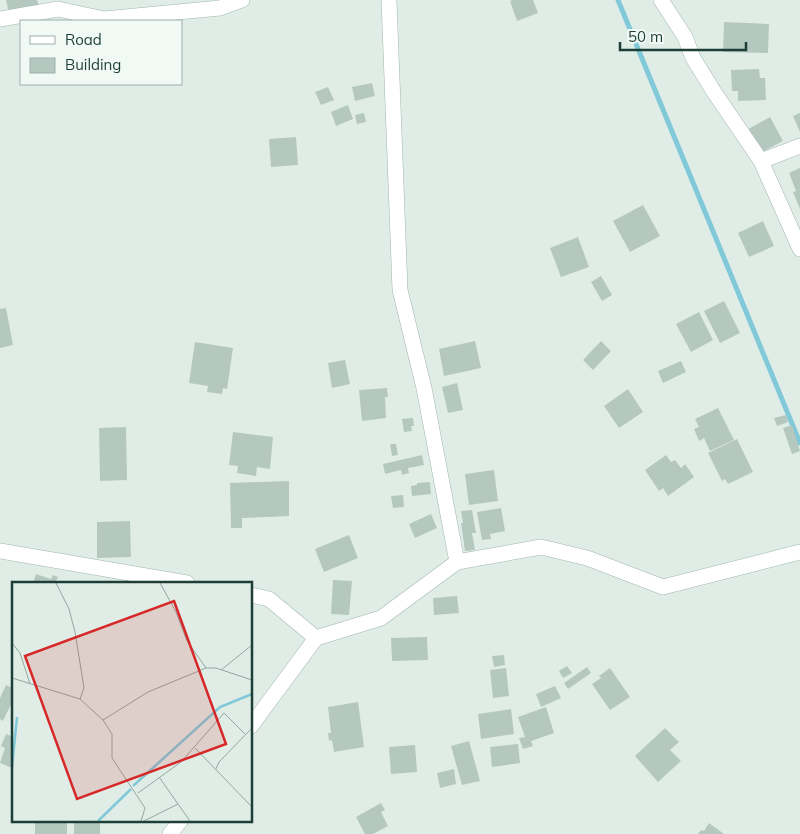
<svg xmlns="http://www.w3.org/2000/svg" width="800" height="834" font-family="Mulish,sans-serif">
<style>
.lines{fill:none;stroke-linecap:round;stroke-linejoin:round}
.stream{stroke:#81c9d9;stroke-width:5}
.building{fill:#b5c8c0}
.minor-casing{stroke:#a2b5af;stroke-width:16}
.minor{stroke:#fff;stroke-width:15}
.inset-river{fill:none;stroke:#81c9d9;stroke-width:2.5}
.inset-road{fill:none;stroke:#92a7a1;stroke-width:1}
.view{fill:#d62828;fill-opacity:0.15;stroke:#d62828;stroke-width:2.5}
.inset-edge{fill:none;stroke:#1e3f37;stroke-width:2.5}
</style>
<rect width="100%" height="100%" fill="#e0ede7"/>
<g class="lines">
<path class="stream" d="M618 0 800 443"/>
</g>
<path class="building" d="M6 0H37L39 6 9 14Z
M512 0H533L538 13 517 21 510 1Z
M724 22 769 24 768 53 723 52Z
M759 69 760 78H765L766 100 738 101V91H732L731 70Z
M372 83 375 96 355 101 352 87Z
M328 87 334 100 321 105 315 92Z
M348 105 353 119 336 126 331 112Z
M364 113 366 122 357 124 355 115Z
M800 113V132L793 116Z
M770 117 783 141 757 155 745 131Z
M296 137 298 165 271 167 269 139Z
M800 168V209L793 192 796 191 789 173Z
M643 205 660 236 630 252 613 221Z
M763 221 774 246 749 257 738 233Z
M578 237 589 267 561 277 550 248Z
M601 276 612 295 602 301 591 282Z
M724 301 740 333 720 343 704 311Z
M6 308 13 345 0 348V309Z
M699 312 713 340 691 352 676 324Z
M475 341 481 368 444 376 439 349Z
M601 341 611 351 593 370 583 360Z
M195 342 233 348 227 389 223 388 222 394 207 392 208 386 189 383Z
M345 360 350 384 332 388 328 363Z
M681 361 686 372 663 383 658 371Z
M457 383 463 410 448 413 442 387Z
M387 388 388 397H385L386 418 362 421 359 390Z
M628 389 643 412 619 428 604 406Z
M718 408 734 440 710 451 704 438 699 441 694 429 699 427 695 419Z
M786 415 788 422 777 426 774 418Z
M413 418 414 426H411L412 431 404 432 402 419Z
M792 425 800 451 792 454 783 428Z
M126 427 127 480 100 481 99 428Z
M233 432 273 437 270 469 257 467 256 476 237 473 238 466 229 465Z
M737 439 753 472 728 484 725 479 722 481 708 453Z
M390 444H396L398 455 392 456Z
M422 455 424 465 408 468 409 473 402 475 401 470 385 474 383 464Z
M666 455 671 462 675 460 681 468 685 464 694 477 668 496 663 488 659 491 645 470Z
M494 470 498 501 469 505 465 474Z
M289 481V516L242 518V528H231L230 483Z
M430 482 431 494 412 496 411 486 417 485V483Z
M403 495 404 507 393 508 391 496Z
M501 508 505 531 490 534 491 539 482 540 477 512Z
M472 510 476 533H472L475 550 465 551 461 523H463L461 511Z
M431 514 437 528 415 538 409 524Z
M130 521 131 557 97 558V522Z
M349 535 358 558 324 572 315 549Z
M36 574 51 579 53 575 58 577 56 581 60 583H33Z
M333 580 352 581 349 615 331 614Z
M457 596 459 613 434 615 433 598Z
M427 637 428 660 392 661 391 638Z
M504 655 505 665 494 667 492 656Z
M567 666 572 673 563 678 559 671Z
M587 667 591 673 568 689 564 683Z
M506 668 509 696 493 698 490 670Z
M610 668 630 697 610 710 592 684 601 678 599 676Z
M6 685 14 689V698L3 721 0 719V698Z
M555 686 561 698 541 707 536 694Z
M358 702 364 747 334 752 332 740 329 741 328 733H331L328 707Z
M546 707 554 733 531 741 533 746 523 749 519 738 525 737 518 717Z
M511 709 514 734 481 739 478 714Z
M665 728 679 742 670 750 681 761 658 782 635 756Z
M14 729V769L0 763 5 748 1 746 6 734 11 736Z
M469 741 480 781 462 785 451 746Z
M518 744 520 763 492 767 490 747Z
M415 745 417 772 391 774 389 747Z
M454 769 456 784 440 788 437 773Z
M381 803 385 810 381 812 388 826 373 834H365L356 817Z
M35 820H67V834H35Z
M74 820H100V834H74Z
M709 823 724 834H698L701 830 704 831Z"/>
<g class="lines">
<g class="minor-casing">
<path id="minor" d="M389 0 400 290 424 388 457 562
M661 0 685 37 693 58 714 92 761 161 800 249
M0 19 58 9 104 19 220 8 242 0
M761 161 800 146
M0 551 187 583
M251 595 269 599 316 638 381 618 457 562 541 547 587 558 663 587 800 552
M251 726 316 638
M170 834 181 820"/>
</g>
<use href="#minor" class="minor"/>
</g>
<g transform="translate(12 582)">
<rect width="240" height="240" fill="#e0ede7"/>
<path class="inset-river" d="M0 185 5 135M121 204 208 125 240 112M86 239 119 207"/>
<path class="inset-road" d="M44 1 57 27 63 50 72 106 68 117 91 138 100 152V176L133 226 129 239M148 1 164 30 175 59 194 86M0 61 8 71 18 102M209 88 240 63M0 96 68 117M91 138 136 110 194 86H204L240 98M183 166 240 225M204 187 207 180 240 146M147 195 178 239M126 211 169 180 212 131 233 152M132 239 166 222"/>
<path class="view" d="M162 19 214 162 65 217 13 74Z"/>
<rect width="240" height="240" class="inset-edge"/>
</g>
<rect x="20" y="20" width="162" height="65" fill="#f1f9f5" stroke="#9dafa9"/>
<rect x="30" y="36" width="25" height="8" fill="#ffffff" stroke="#9dafa9"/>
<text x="65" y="45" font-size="15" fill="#1e3f37">Road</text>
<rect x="30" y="58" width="25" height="15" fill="#b5c8c0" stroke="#9dafa9"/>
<text x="65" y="70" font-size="15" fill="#1e3f37">Building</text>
<path d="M620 42v8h126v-8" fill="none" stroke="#1e3f37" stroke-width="2.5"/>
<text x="628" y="42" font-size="15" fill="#1e3f37" stroke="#f1f9f5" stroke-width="4" paint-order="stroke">50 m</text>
</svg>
